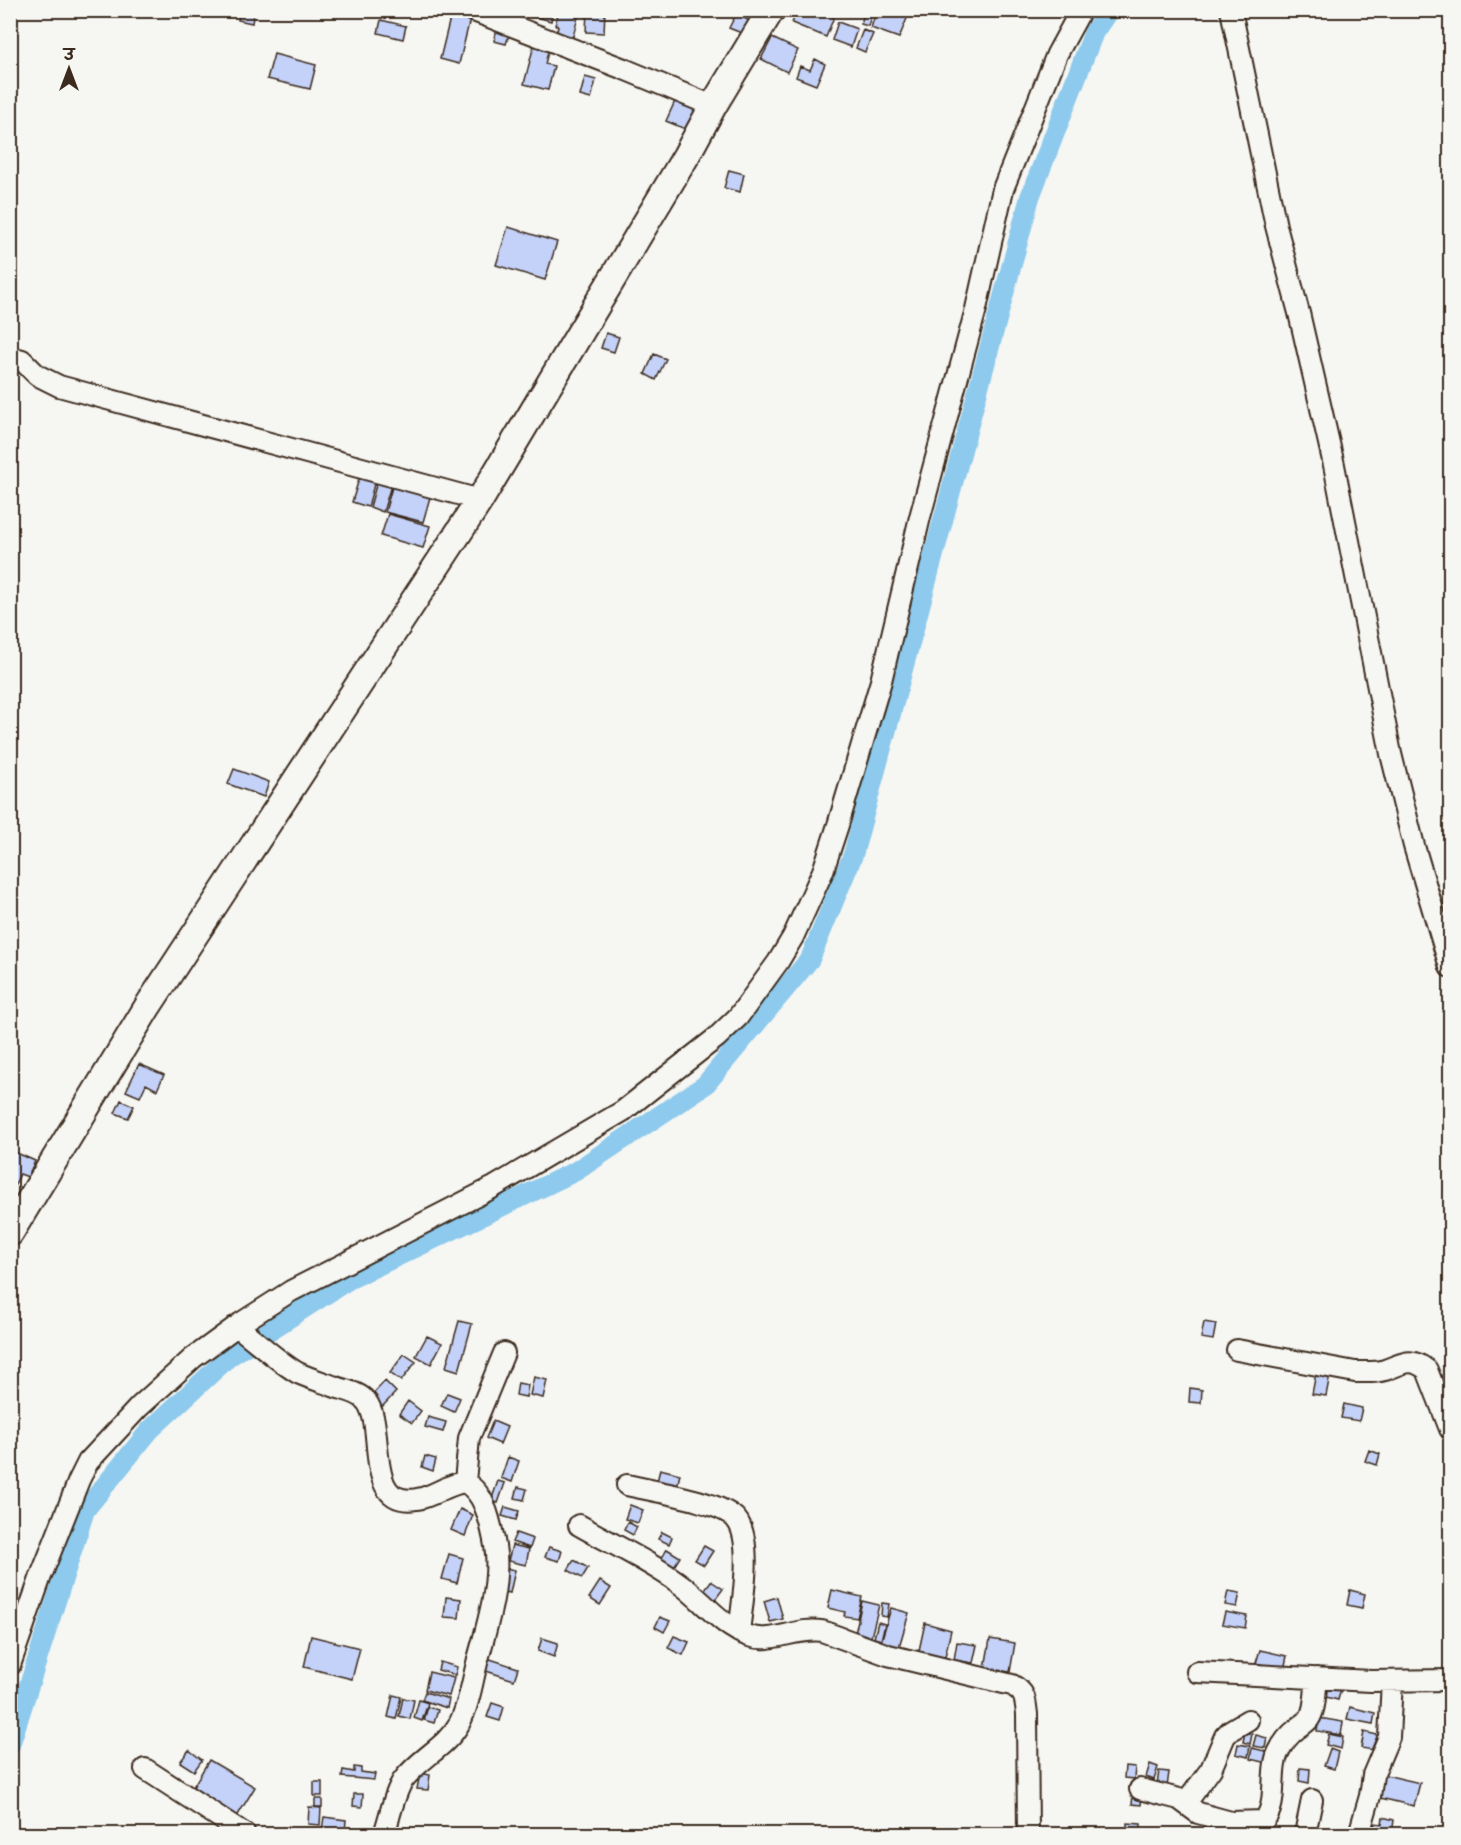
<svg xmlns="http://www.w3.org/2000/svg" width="1461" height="1845" font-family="'Gochi Hand','Playpen Sans Deva',sans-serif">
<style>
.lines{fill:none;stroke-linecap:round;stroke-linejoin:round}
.canal{stroke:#8dcaed;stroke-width:20}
.building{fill:#c4d1f8;stroke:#3b2a1e;stroke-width:1.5}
.minor-casing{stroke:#3b2a1e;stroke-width:24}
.tertiary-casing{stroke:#3b2a1e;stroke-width:30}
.minor{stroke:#f6f6f2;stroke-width:20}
.tertiary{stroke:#f6f6f2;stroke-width:26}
</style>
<rect width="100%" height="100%" fill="#f6f6f2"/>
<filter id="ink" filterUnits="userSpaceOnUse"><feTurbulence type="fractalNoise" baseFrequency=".0167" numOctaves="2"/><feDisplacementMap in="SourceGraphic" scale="12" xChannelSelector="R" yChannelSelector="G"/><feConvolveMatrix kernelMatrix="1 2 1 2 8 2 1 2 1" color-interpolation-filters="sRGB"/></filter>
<g filter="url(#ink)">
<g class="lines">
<path class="canal" d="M10 1745 85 1510 150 1430 230 1356 348 1280 576 1171 705 1085 810 959 853 855 1030 197 1094 32 1109 10"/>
</g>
<path class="building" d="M240 10H254L252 23 238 20Z
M531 10H553L551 21 529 15Z
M559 10 579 13 571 44 555 40 558 26 555 25Z
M587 10H605L604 33 586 32Z
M797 10H819L834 17 826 37 792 23Z
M865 10H873L868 26 861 24Z
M882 10 910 11 899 38 871 28 875 15 879 17Z
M451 14 470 19 459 64 440 59Z
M736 14 750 21 744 34 729 28Z
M381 20 406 26 403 39 378 33Z
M838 22 857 29 851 47 832 40Z
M497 28 510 32 506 44 494 41Z
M863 30 873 34 865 52 856 48Z
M772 38 798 50 787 72 761 59Z
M535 41 550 44 545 64 554 66 548 90 524 84Z
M274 54 316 65 310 89 267 79Z
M815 59 825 64 816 85 796 77 800 66 810 70Z
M585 77 596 80 591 99 580 96Z
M676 99 705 110 688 130 666 121Z
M729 170 744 174 740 192 724 188Z
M508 227 557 242 545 280 496 265Z
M606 333 619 337 614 352 601 348Z
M654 354 666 359 656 380 645 374Z
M361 472 376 477 368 507 352 502Z
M378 478 392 482 383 512 370 507Z
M394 480 432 490 423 522 385 512Z
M388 514 430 526 423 548 381 536Z
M234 769 269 782 264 797 228 784Z
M139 1064 164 1075 157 1090 146 1084 140 1097 126 1091Z
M121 1100 134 1106 128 1118 115 1113Z
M10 1150 35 1161 28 1177 20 1174 10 1195Z
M459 1321 472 1324 459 1371 446 1367Z
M1204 1322 1216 1324 1213 1340 1201 1338Z
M427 1336 442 1343 431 1364 416 1356Z
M404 1354 416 1362 401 1381 390 1373Z
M1316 1373 1330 1375 1326 1396 1312 1394Z
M534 1377 547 1380 543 1398 530 1395Z
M385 1381 396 1392 381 1408 370 1397Z
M518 1383 528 1385 526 1397 516 1395Z
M1190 1388 1202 1390 1201 1403 1189 1402Z
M447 1393 460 1398 454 1412 441 1406Z
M408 1401 421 1411 412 1423 399 1414Z
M1344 1404 1362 1408 1359 1421 1341 1418Z
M428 1417 446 1422 443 1432 425 1427Z
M493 1421 507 1427 500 1444 486 1438Z
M1369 1450 1380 1454 1377 1465 1365 1461Z
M425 1456 436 1459 433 1471 422 1467Z
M508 1457 519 1461 512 1482 501 1478Z
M660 1469 680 1474 677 1487 657 1482Z
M498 1481 505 1483 498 1503 491 1501Z
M518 1487 527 1489 524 1500 515 1498Z
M630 1505 643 1510 638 1523 625 1519Z
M505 1507 519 1511 516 1520 502 1516Z
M460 1509 473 1515 465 1536 451 1530Z
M628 1522 637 1527 633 1535 624 1530Z
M662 1532 672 1537 669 1544 658 1539Z
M516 1533 533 1539 530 1548 512 1542Z
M512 1545 529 1549 526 1565 508 1561Z
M704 1546 713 1551 704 1565 695 1560Z
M549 1547 562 1551 559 1561 545 1557Z
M667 1549 680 1557 673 1568 660 1561Z
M449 1554 463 1558 457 1583 442 1579Z
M574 1560 588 1568 582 1578 568 1570Z
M505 1568 515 1570 510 1593 500 1591Z
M600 1581 611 1588 600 1605 589 1598Z
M711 1581 723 1589 711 1605 699 1597Z
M832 1590 862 1597 857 1618 844 1616 845 1612 828 1608Z
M1350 1590 1365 1594 1362 1608 1347 1605Z
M1228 1591 1240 1593 1237 1607 1225 1605Z
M446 1597 461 1599 459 1618 444 1617Z
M777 1597 783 1619 770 1622 764 1601Z
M862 1601 879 1605 871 1637 855 1634Z
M882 1603 889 1604 887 1617 881 1616Z
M891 1608 909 1613 899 1647 881 1642Z
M1225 1612 1247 1616 1245 1628 1222 1624Z
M660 1617 670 1621 664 1632 655 1627Z
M878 1622 885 1624 881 1640 874 1638Z
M925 1623 951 1630 944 1661 918 1655Z
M311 1636 360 1648 352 1679 304 1667Z
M674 1636 689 1642 683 1655 668 1648Z
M542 1638 558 1643 554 1657 538 1651Z
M990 1639 1015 1643 1010 1672 985 1668Z
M957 1642 977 1645 973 1663 954 1660Z
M1260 1650 1287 1656 1284 1670 1256 1663Z
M487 1658 518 1668 514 1680 483 1670Z
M440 1662 457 1667 455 1675 438 1670Z
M429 1672 454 1678 449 1696 425 1690Z
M1321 1685 1341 1689 1338 1700 1318 1695Z
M425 1692 449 1699 447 1708 422 1700Z
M393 1695 401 1697 396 1719 388 1717Z
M403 1698 414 1700 410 1719 399 1716Z
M419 1700 428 1703 422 1721 414 1718Z
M492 1703 504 1707 500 1721 487 1717Z
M428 1707 438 1710 434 1723 424 1720Z
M1350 1707 1375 1713 1373 1724 1347 1719Z
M1319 1718 1343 1722 1341 1735 1317 1731Z
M1245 1732 1252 1734 1250 1744 1243 1742Z
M1364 1732 1382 1736 1379 1751 1361 1748Z
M1329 1734 1343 1737 1341 1749 1326 1745Z
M1256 1735 1267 1738 1265 1748 1253 1746Z
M1238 1744 1250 1746 1248 1757 1236 1754Z
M1252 1748 1269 1752 1267 1763 1250 1759Z
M1330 1749 1338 1752 1334 1769 1324 1766Z
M189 1750 202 1760 194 1771 180 1762Z
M209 1760 255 1787 235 1820 190 1792Z
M1150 1764 1158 1767 1154 1780 1146 1777Z
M1125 1766 1135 1767 1134 1779 1124 1778Z
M354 1767 361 1768V1772L375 1774 374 1780 342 1777 343 1770 354 1772Z
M1300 1768 1310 1769 1309 1783 1299 1781Z
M1159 1771 1169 1772 1167 1787 1157 1785Z
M420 1773 430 1775 428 1790 417 1789Z
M1377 1773 1420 1783 1414 1806 1372 1796Z
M314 1782H322V1796H314Z
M1447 1789 1450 1790V1804L1445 1803Z
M354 1794H363L362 1807 353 1806Z
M1133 1796H1142L1141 1805 1132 1804Z
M315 1799H322V1807H315Z
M309 1807 321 1808 320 1825 308 1824Z
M324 1817 346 1820 345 1832 322 1830Z
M1383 1817 1394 1820 1392 1834H1373L1375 1823 1382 1824Z
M1205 1822 1227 1824 1226 1833 1204 1832Z
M1127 1823 1141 1824V1832L1127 1831Z
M1237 1824 1259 1825 1258 1834H1236Z"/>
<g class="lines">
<g class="minor-casing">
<path id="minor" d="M471 10 624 69 713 106
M1231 10 1276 226 1299 313 1334 465 1391 754 1414 846 1450 967
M10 357 22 360 37 375 59 386 480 500
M235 1327 243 1331C261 1345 279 1362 298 1373 309 1378 322 1382 333 1386 343 1390 359 1392 366 1401 387 1426 362 1508 417 1499 433 1497 447 1484 465 1482 479 1491 484 1502 489 1519 492 1530 495 1542 496 1554 499 1589 486 1629 477 1663 472 1683 469 1705 459 1724 446 1747 420 1758 404 1779 395 1790 389 1820 384 1834
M1237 1350 1355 1372C1365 1372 1375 1373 1385 1370 1403 1364 1410 1356 1427 1370L1450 1429
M465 1482 469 1438 504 1353
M627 1485C651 1491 721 1501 736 1519 754 1540 742 1604 739 1632
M579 1525C614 1545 651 1562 683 1586 705 1603 723 1627 749 1636 771 1644 797 1627 822 1631L888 1655 1012 1685C1026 1693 1025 1699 1027 1714L1028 1834
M10 1665 41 1576 79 1480 88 1462 139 1407 193 1358 241 1323 291 1291 492 1188 623 1111 716 1038 738 1017 778 962 793 937 823 871 838 825 881 681 920 517 976 309 1003 189 1057 54 1081 10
M1197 1672 1371 1681 1450 1680
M145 1769 245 1834
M1140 1789 1179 1799 1198 1813 1231 1822 1263 1821C1279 1806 1269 1773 1278 1753 1282 1744 1290 1734 1298 1728 1302 1725 1306 1723 1309 1719 1316 1709 1315 1690 1317 1678
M1186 1803 1211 1769 1225 1736 1231 1730 1248 1720
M1305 1834 1312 1800
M1359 1834 1370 1796 1373 1775 1389 1737 1392 1681"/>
</g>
<g class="tertiary-casing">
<path id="tertiary" d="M10 1233 148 1006 480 500 686 156 713 106 771 10"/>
</g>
<use href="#minor" class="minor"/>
<use href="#tertiary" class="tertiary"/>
</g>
</g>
<rect width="1461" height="1845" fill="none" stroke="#f6f6f2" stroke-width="36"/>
<rect x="18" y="18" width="1425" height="1809" fill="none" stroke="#3b2a1e" stroke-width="2" filter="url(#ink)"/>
<g transform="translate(69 69)" stroke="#f6f6f2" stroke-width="4.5" paint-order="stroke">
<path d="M0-4.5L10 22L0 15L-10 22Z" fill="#3b2a1e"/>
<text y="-9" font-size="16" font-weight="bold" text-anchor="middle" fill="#3b2a1e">उ</text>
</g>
</svg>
